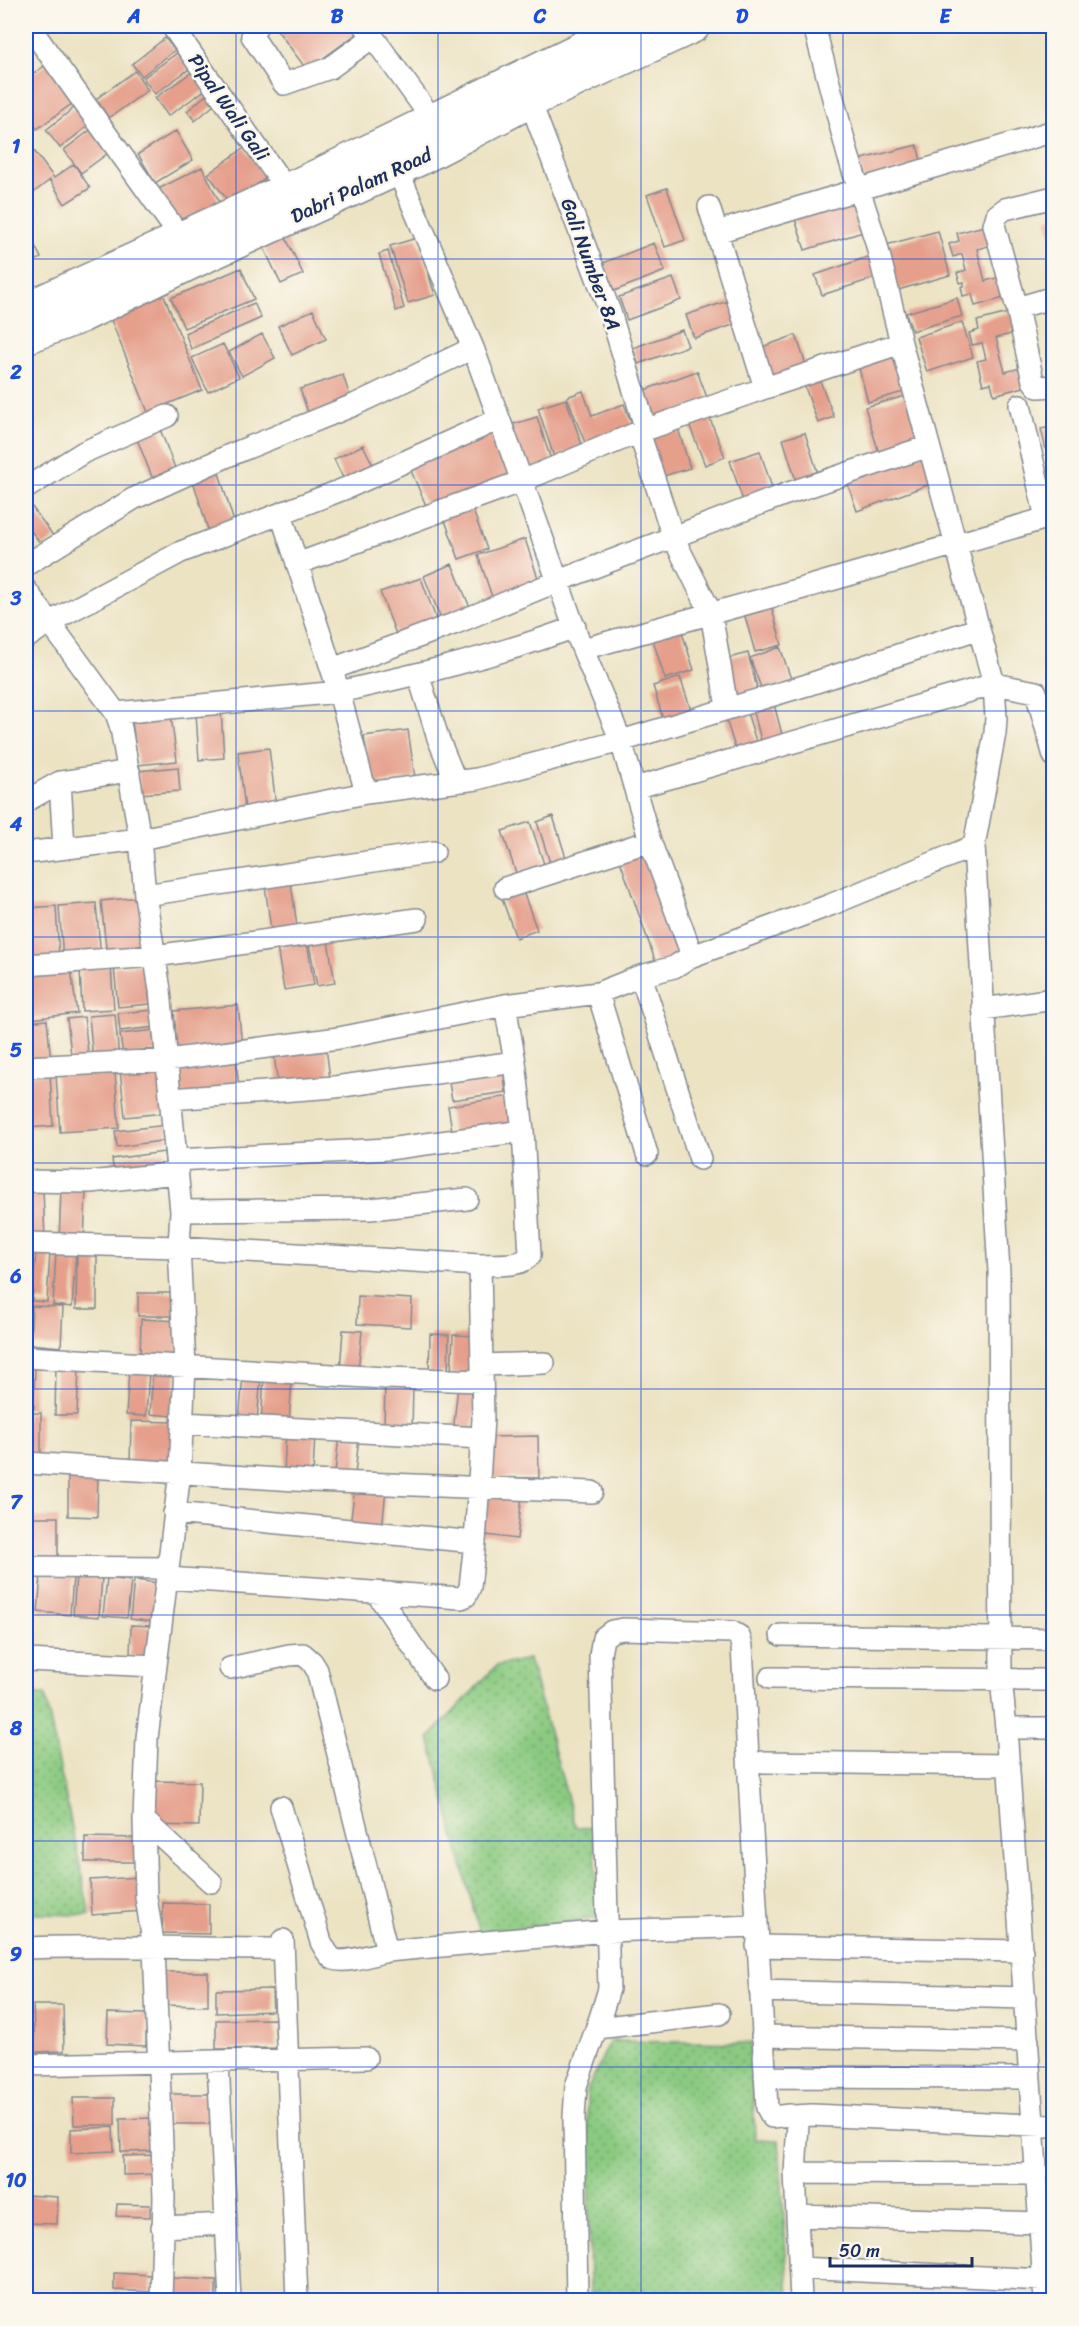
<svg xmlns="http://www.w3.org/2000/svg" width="1079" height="2326" font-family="Sriracha,sans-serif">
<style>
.park{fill:url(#park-dots);stroke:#537c70;stroke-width:1.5}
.building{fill:#e59f8b}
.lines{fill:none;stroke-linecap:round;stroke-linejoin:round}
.minor-casing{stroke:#848990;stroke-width:24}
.primary-casing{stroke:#848990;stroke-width:36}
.minor{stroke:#fff;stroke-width:21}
.primary{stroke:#fff;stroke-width:33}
.grid{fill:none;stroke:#1d4ed8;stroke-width:1.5;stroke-opacity:0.55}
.labels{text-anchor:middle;stroke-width:5;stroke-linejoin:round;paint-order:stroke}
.street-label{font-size:20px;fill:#1b2f5e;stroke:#fbf7ec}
.neatline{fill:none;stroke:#1d4ed8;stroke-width:2}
.grid-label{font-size:20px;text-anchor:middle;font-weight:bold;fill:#1d4ed8}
</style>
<defs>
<pattern id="park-dots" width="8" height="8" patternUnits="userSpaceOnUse" patternTransform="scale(1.5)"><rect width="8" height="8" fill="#8bca81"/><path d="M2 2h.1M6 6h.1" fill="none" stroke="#71a46d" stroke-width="1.8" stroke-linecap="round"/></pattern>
</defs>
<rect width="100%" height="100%" fill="#fbf7ec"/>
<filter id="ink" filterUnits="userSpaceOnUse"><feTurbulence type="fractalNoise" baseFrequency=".0167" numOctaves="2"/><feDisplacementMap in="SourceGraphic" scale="12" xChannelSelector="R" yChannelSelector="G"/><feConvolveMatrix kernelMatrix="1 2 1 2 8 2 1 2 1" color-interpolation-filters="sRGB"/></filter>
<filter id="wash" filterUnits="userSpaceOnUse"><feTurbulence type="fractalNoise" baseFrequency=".008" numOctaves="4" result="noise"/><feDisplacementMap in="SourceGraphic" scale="24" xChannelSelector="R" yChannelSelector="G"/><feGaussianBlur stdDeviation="1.35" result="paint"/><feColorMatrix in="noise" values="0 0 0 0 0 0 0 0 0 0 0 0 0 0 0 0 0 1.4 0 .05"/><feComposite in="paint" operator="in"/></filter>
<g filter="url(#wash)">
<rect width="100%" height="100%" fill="#ece3c3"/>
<path class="park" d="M529 1659 576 1828 594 1827 598 1917 480 1934 429 1738 496 1666Z
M26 1694 45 1695 90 1915 26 1914Z
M610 2041 751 2043 755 2139 779 2140 789 2300 590 2293 587 2091Z"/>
<g id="blocks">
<path class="building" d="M274 26H360L363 29 307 70Z
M165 38 175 50 142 76 132 64Z
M177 53 189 69 155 94 143 78Z
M50 62 77 100 37 129 26 113V79Z
M135 71 148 90 109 118 96 99Z
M192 72 205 90 168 116 155 98Z
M206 95 214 105 195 121 187 111Z
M79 104 93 122 60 148 46 130Z
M97 125 115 148 81 173 64 150Z
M176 131 193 160 155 183 138 154Z
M26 140 54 178 74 164 90 188 65 204 50 180 33 193 26 183Z
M917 145 922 164 864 179 858 160Z
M244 148 266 178 230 204 208 174Z
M202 167 220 203 176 224 158 189Z
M667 188 685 240 665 247 647 195Z
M854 194 866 231 805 250 793 213Z
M1054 217V241H1053L1046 219Z
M992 224V245L977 249 985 281 1000 277 1011 296 975 306 972 294 963 296 961 287 964 286V282L960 283 957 273 966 270 962 254 953 257 949 244 959 241 957 233Z
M938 231 950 275 898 290 886 245Z
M286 238 303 274 281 284 264 248Z
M417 238 435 295 408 303 390 246Z
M654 243 665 271 614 291 603 263Z
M35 246 41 258 26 265V250Z
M388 251 404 308 396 311 379 254Z
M871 256 878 277 822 295 815 275Z
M241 268 254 299 184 328 171 298Z
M673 278 681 300 627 320 619 297Z
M163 293 202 390 148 412 109 315Z
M957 298 962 316 912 331 906 313Z
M734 299 742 322 694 338 686 315Z
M254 303 261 318 191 349 185 333Z
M313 310 326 339 292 355 278 326Z
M1012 312 1016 328 1010 330 1011 334 996 338 1005 372 1020 368 1031 385 994 395 991 383 983 385 977 361 986 359 982 343 972 345 969 333 979 330 977 321Z
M962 322 973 357 927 372 916 337Z
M682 330 688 346 638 364 633 348Z
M262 334 275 358 242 376 229 352Z
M796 335 807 368 770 380 759 348Z
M223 344 239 377 208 392 192 358Z
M896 350 907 391 868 402 857 361Z
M697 371 708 400 650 421 639 392Z
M817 373 834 417 818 423 802 379Z
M343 375 352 403 309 416 300 389Z
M583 391 592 416 624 404 633 427 586 445 567 397Z
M909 395 922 441 879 453 865 407Z
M566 399 583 448 554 457 538 408Z
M707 411 725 457 705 465 687 419Z
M537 417 552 463 522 472 507 426Z
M158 424 177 473 154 482 135 434Z
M1054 426V479H1053L1041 429Z
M491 427 511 474 428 510 408 464Z
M678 428 690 468 660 477 648 437Z
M805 433 820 480 798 487 783 439Z
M363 445 375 469 346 484 334 459Z
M760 451 775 497 745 507 730 461Z
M926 453 936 482 857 511 847 482Z
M217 466 236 529 210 536 191 474Z
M26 499 55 538 43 547 26 524Z
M471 505 487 549 459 559 443 515Z
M525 539 539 581 492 597 478 555Z
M452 564 471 610 442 622 424 576Z
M421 578 439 627 399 642 380 592Z
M26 598 40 621 26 629Z
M771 605 782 645 755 652 744 613Z
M681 629 694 670 665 679 652 637Z
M780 647 792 682 763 693 750 658Z
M748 653 758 692 731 699 721 660Z
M680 677 692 713 664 722 653 686Z
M774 704 784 742 763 748 753 709Z
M746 709 759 751 738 757 725 716Z
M221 711 224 758 199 760 196 713Z
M171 716 177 761 138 765 132 721Z
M408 730 415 778 371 784 364 736Z
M269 748 276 806 245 809 238 752Z
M178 767 180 791 140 794 138 771Z
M553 816 567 861 551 866 537 822Z
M530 822 544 864 516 873 502 831Z
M645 849 681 954 656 963 619 858Z
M291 882 298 934 272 937 265 886Z
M521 886 537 930 516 938 500 893Z
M139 897 145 954 107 957 101 901Z
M96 903 101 957 63 960 59 906Z
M56 906 59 957 26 959V908Z
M328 941 335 983 317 986 309 944Z
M307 942 314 985 284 990 277 947Z
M146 964 150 1004 118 1007 114 967Z
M111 967 114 1009 82 1011 80 969Z
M71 970 77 1013 31 1019 26 976Z
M238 1005 242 1046 177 1051 174 1011Z
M154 1010 156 1027 120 1031 118 1013Z
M115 1014 119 1059 93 1061 89 1016Z
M84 1017 89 1062 72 1064 67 1019Z
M47 1020 51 1061 26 1063V1022Z
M155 1030 158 1052 123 1056 120 1034Z
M326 1047 330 1079 278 1086 274 1054Z
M236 1058 239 1090 177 1096 173 1064Z
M159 1066 164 1113 125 1117 120 1070Z
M503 1070 506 1092 452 1100 448 1077Z
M115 1071 119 1128 60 1132 56 1075Z
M50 1074 53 1126 26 1128V1075Z
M510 1096 515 1126 453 1136 448 1106Z
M167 1125 168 1140 117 1147 115 1131Z
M164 1152 166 1167 114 1174 112 1159Z
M43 1188 45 1240 26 1241V1189Z
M61 1188 86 1189 84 1244 59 1242Z
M36 1251 50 1252 47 1302 32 1301Z
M56 1251 76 1253 72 1307 53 1305Z
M77 1251H97V1309H76Z
M26 1252H29L27 1279H26Z
M138 1293H179V1316H138Z
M358 1296 412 1299 411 1327 357 1324Z
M32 1306 63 1307 61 1347 30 1344Z
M141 1319 179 1321 178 1360 140 1358Z
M343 1330 362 1331 358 1372 340 1371Z
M430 1334 449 1335 448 1373 429 1372Z
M453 1335 478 1336 476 1376 451 1374Z
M26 1363 35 1364 34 1409 26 1408Z
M56 1366 79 1367 77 1415H55Z
M129 1370 149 1371 146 1416 126 1415Z
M153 1370 176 1372 173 1416 150 1414Z
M243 1375 261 1377 257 1421 239 1420Z
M264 1378 292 1379 289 1425 261 1423Z
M385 1384 413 1385 412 1430 384 1429Z
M458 1385 477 1387 473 1435 453 1433Z
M26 1413H41V1460H26Z
M131 1421 174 1422 173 1467 130 1466Z
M286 1430 315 1432 313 1474 284 1472Z
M339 1435 359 1437 355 1475 335 1473Z
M538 1436 539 1478H485L484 1437Z
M68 1472 98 1473 97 1517 68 1516Z
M355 1486 386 1489 382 1529 350 1526Z
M484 1490 522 1495 517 1539 479 1534Z
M26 1517H58V1562H26Z
M41 1574 73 1577 70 1615 38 1612Z
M76 1575 102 1578 99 1617 73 1615Z
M107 1578 131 1581 127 1618 103 1616Z
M134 1580 159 1583 155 1622 130 1619Z
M131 1625 152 1626 151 1657 130 1656Z
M153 1781 200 1782 199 1826 152 1825Z
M85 1837 139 1838V1862H85Z
M140 1877 142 1911 92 1915 90 1880Z
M163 1903 209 1904V1934L162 1933Z
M159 1972H208V2006L159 2005Z
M272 1989 273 2011 216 2013V1990Z
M33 2005H63L64 2051 35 2052Z
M108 2013 147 2014 146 2046 107 2044Z
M275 2019 276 2048 216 2049V2020Z
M167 2094H211V2124H168Z
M73 2098H115V2125H74Z
M156 2118 158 2151 121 2152 120 2119Z
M113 2127 114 2151 71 2153V2129Z
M161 2155 162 2174 123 2175V2156Z
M26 2195 58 2197 57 2224 26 2223Z
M117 2204 150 2205V2217L116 2216Z
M114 2273 152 2275 151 2292 114 2290Z
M171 2278 216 2280V2300L171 2298Z
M114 2295 156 2298V2300H114Z"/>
</g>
</g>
<g filter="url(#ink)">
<use href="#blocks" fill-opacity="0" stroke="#848990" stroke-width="1.5"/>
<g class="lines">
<g class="minor-casing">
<path id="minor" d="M29 26 181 238
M172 26 287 190
M257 26 252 36 284 84 330 68 373 37
M365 26 440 130
M814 26 848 155 876 242 901 343 994 684 996 718 995 733 974 846 999 1272 1001 1679 1006 1728 1045 2300
M530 101 610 312 646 430
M393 159 473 348 522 481 639 432 765 388
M1054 197 1005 209 997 215 994 225 1017 308 1033 381 1038 387 1054 386
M709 207 765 388 901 343
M717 232 1054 131
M1017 308 1054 297
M1020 405 1046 518
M639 432 673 537 711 613 727 707
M26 488 84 452 167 416
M297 564 522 481 578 638 621 741 650 841 689 947 690 957 674 967 641 976 598 993 505 1005
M26 565 133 499 230 455 354 405 473 348
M26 590 116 713 121 728 140 839 145 895 160 990 181 1211 179 1247 185 1366 180 1472 147 1738 144 1820 146 1897 154 1948 161 2119 164 2198 161 2300
M26 638 50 622 181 552 349 487 499 419
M583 649 807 587 1054 516
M332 669 456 623 558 581 786 494 929 446
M418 674 438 738 456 782
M116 713 339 692 281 514
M60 782 64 847
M635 788 994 684 1036 692 1054 756
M366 793 339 692C419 674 498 656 575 627
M26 801 60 782 129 771
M34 852 140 839 366 793 477 779 621 741 807 685 977 629
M505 888 650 841
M145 895 434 852
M690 957 830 905 974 846
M26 965 155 956 417 919
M641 976 700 1159
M598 993 647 1154
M983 1009 1054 999
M26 1067 167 1060 339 1038 505 1005 515 1062 523 1131 530 1255C522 1268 494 1264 480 1265
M170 1099 335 1087 515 1062
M176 1160 388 1149 523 1131
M26 1181 90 1182 177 1173
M181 1211 370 1209 467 1199
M26 1243 179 1247 480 1265 483 1419 475 1542 470 1587 466 1596 461 1598 167 1578
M26 1357 385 1378 482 1381
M482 1365 544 1363
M182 1423 482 1438
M26 1463 311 1481 592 1492
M174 1513 475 1542
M26 1567 168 1568
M376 1592 435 1679
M781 1635 1054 1639
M26 1660 156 1666
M230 1668 289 1655 303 1654 312 1662 317 1670 387 1951 606 1931 756 1926
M770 1678 1054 1680
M1006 1728H1054
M763 1762 1009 1765
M281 1807 321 1942C324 1947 327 1954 332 1958 341 1965 375 1954 387 1951
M144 1820 211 1882
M283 1940 297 2300
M757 1946 1022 1951
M26 1948C111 1944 197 1949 283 1949
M760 1991 1025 1998
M597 2028 719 2014
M762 2036 1028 2041
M218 2062 230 2300
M26 2065 366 2058
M765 2077 1030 2078
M794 2116 812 2115 1054 2126
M795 2173 1037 2174
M798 2216 1040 2223
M162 2227 226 2224
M799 2268 1044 2280
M577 2300 574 2117 576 2086 600 2018 609 1989 600 1655 603 1638 612 1631 623 1629 732 1632 739 1636 742 1646 767 2108 772 2117 790 2115 797 2119 798 2123 795 2173 801 2300"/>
</g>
<g class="primary-casing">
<path id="primary" d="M26 309 313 178 628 26
M26 337 81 316 194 261 421 158 530 101 693 26"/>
</g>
<use href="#minor" class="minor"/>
<use href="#primary" class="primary"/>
</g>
</g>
<path class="grid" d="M236 26V2300M438 26V2300M641 26V2300M843 26V2300M26 259H1054M26 485H1054M26 711H1054M26 937H1054M26 1163H1054M26 1389H1054M26 1615H1054M26 1841H1054M26 2067H1054"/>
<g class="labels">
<g class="street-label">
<text transform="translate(229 107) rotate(55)" y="7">Pipal Wali Gali</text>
<text transform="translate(361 185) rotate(-25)" y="7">Dabri Palam Road</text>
<text transform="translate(591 264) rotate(70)" y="7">Gali Number 8A</text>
</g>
</g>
<rect width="1079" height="2326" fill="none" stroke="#fbf7ec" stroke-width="66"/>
<path d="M830 2257v9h142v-9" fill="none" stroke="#1b2f5e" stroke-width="3"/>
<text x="839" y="2257" font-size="18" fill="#1b2f5e" stroke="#fbf7ec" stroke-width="4.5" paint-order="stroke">50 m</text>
<rect x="33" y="33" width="1013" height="2260" class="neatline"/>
<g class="grid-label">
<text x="134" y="23">A</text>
<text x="337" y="23">B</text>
<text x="540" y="23">C</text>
<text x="742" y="23">D</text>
<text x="945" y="23">E</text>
<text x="16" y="153">1</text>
<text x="16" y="379">2</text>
<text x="16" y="605">3</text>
<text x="16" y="831">4</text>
<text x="16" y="1057">5</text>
<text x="16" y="1283">6</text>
<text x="16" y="1509">7</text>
<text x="16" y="1735">8</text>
<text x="16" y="1961">9</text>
<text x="16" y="2187">10</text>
</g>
</svg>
